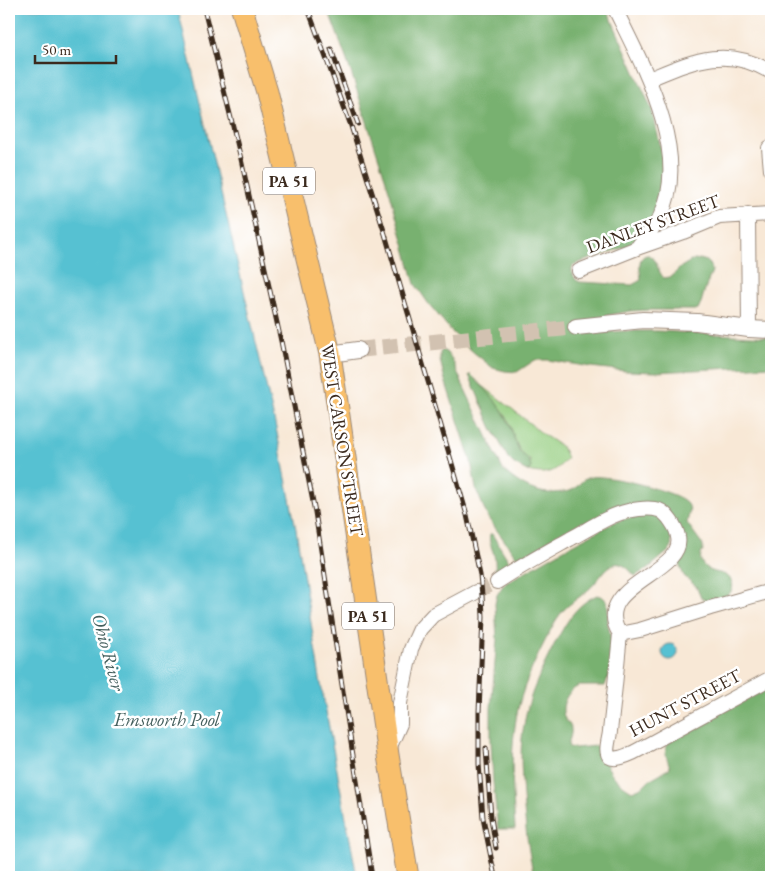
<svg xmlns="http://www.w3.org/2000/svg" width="780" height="886" font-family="'EB Garamond',serif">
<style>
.green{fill:#96ce81;stroke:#687c50}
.forest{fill:#78b16f;stroke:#5a6e46}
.water{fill:#56c1d2;stroke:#487678}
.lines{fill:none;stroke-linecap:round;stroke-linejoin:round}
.minor-tunnel{stroke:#d2c2b1;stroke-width:14;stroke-dasharray:14 7;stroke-linecap:butt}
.tertiary-tunnel{stroke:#d2c2b1;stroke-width:16;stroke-dasharray:16 8;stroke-linecap:butt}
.minor-casing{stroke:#9a897a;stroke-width:16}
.tertiary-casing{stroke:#9a897a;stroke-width:18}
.primary-casing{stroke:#9a897a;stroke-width:23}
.minor{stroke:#fff;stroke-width:14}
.tertiary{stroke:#fff;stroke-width:16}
.primary{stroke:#f8bf6c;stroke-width:21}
.rail-casing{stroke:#3b2a1e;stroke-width:5}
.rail{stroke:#fff;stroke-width:3;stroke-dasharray:9;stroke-linecap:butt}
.labels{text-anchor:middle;stroke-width:5;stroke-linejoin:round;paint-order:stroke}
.shield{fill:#fff;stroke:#766a62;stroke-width:1}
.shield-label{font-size:16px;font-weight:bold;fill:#3b2a1e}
.street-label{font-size:18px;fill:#3b2a1e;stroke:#fff}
.water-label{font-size:19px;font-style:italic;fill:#445f5d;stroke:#fff}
</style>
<rect width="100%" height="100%" fill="#fff"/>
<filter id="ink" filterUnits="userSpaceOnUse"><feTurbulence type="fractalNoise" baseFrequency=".02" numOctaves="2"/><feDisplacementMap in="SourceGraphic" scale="10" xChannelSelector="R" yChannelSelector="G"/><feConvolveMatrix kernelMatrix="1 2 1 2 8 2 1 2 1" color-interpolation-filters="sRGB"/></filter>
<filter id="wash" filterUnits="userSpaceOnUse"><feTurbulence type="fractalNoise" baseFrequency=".0096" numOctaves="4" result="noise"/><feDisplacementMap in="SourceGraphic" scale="20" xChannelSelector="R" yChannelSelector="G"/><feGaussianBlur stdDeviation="1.12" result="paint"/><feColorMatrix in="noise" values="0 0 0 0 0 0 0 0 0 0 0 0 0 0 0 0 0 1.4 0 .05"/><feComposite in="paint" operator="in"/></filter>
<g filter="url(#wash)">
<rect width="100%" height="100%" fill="#f8e8d6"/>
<path class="green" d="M479 383 511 408 544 435 562 447 567 458C554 474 547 475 527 471L530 470V460C513 449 515 432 506 416 500 405 488 392 479 383Z"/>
<path class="forest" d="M328 9H607L652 110 662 153 664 189 656 215 631 245 581 262 573 266 571 271 576 280 580 282 632 285 641 280C641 274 639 269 640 263 640 261 641 258 644 256 655 250 657 272 664 278L670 277 675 273 681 267 691 261 700 259 706 261 711 266 712 271 705 289 701 303 698 309 695 310H648L630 311 604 316 594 333 625 331H657L771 337V366L656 372 626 371 591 367 548 360H535L517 372 505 371 493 368 472 351 452 332 428 303 415 284 390 193 350 69Z
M442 350 446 352 452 359 462 383 503 470C515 481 532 493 550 493 554 493 568 492 572 490 580 486 580 479 591 477 606 474 676 491 686 502 693 508 688 515 687 523L703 545V551C697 559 703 568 712 571 717 573 723 573 727 576 734 580 735 591 727 595 724 597 720 598 716 599 710 601 707 601 701 598L696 586 684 576 678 561 679 555 665 510 591 520 566 533 520 562 488 518 483 506 476 489 471 461 445 380 440 360V353Z
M469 375H471C483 386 499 403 506 417 512 427 513 440 519 450 523 457 531 459 531 468L527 471 514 464 508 458 491 426Z
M647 515C661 516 663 521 672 532L671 549 650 567 635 576C616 553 609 566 595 583 585 595 571 601 561 613 553 623 548 636 542 647 530 671 518 699 515 726 510 760 513 795 515 829H498L493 782 491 741V708L497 639 495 604 497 595 504 584 566 548 615 522 629 518Z
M490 534H492L513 568 495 576C495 569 496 561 494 555 492 547 488 542 490 534Z
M597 595C612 597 607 614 608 624 609 631 611 637 612 644 614 654 611 666 609 676L608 677 605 686H579C567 691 559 706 565 719 567 723 571 724 571 729 572 734 569 740 568 745L569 747 575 748 596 746 599 748C609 769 610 778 632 791L642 787 649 780 670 768C668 759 663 752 667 743L736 703 771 684V877H534C527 846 524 814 522 782 521 763 520 744 524 725 528 696 542 669 555 643 566 623 575 605 597 595Z"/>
<path class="water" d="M9 9H178L276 428 296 529 320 679 357 877H9Z
M662 652a8 8 0 1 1 16 0a8 8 0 1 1-16 0Z"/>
</g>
<g filter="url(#ink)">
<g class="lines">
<path class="minor-tunnel" d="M476 592 497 582"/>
<path class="tertiary-tunnel" d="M358 350 576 327"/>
<g class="minor-casing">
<path id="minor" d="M615 9C643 66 692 154 660 217 655 227 644 238 637 248
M649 79C693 61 726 45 771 72
M769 148 771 170
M748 214 749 329
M579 271 637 248 683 232 719 217 771 214
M497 582C521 566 545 553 570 539 589 529 607 516 628 511 637 509 650 507 659 510 667 513 677 528 678 537 686 573 589 586 620 634L640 630 710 608 771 591
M620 634C617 666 614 698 610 731 610 737 604 752 610 757 617 762 635 752 642 748L771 678
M389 752 391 744 400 724V703L411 649 420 629 433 615 476 592"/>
</g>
<g class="tertiary-casing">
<path id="tertiary" d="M576 327 643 320 697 322 749 329 771 330
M330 354 358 350"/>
</g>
<g class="primary-casing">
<path id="primary" d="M242 9 267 92 330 354 388 755 408 877"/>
</g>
<use href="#minor" class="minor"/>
<use href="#tertiary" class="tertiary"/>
<use href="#primary" class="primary"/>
<g class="rail-casing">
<path id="rail" d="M204 9 241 159 281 341 315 512 372 877
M308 9 351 126 385 234 467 515 480 575 482 595 483 617 479 712V764L483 818 495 877
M331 49 358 124
M486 748 491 818 496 848"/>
</g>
<use href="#rail" class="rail"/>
</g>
</g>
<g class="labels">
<g class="shield">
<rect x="263" y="167.5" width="52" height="27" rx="4"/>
<rect x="342" y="602.5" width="52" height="27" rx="4"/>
</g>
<g class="shield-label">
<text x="289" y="187">PA 51</text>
<text x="368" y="622">PA 51</text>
</g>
<g class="street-label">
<text transform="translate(653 224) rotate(-20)" y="6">DANLEY STREET</text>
<text transform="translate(342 440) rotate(81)" y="6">WEST CARSON STREET</text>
<text transform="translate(685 703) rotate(-28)" y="6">HUNT STREET</text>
</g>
<g class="water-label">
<text transform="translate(109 652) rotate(75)" y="7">Ohio River</text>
<text x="167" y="726">Emsworth Pool</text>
</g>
</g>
<rect width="780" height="886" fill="none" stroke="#fff" stroke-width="30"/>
<path d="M35 55v8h81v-8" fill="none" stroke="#3b2a1e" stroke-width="2.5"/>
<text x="42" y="55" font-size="15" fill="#3b2a1e" stroke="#ffffff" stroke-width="4" paint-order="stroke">50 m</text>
</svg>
